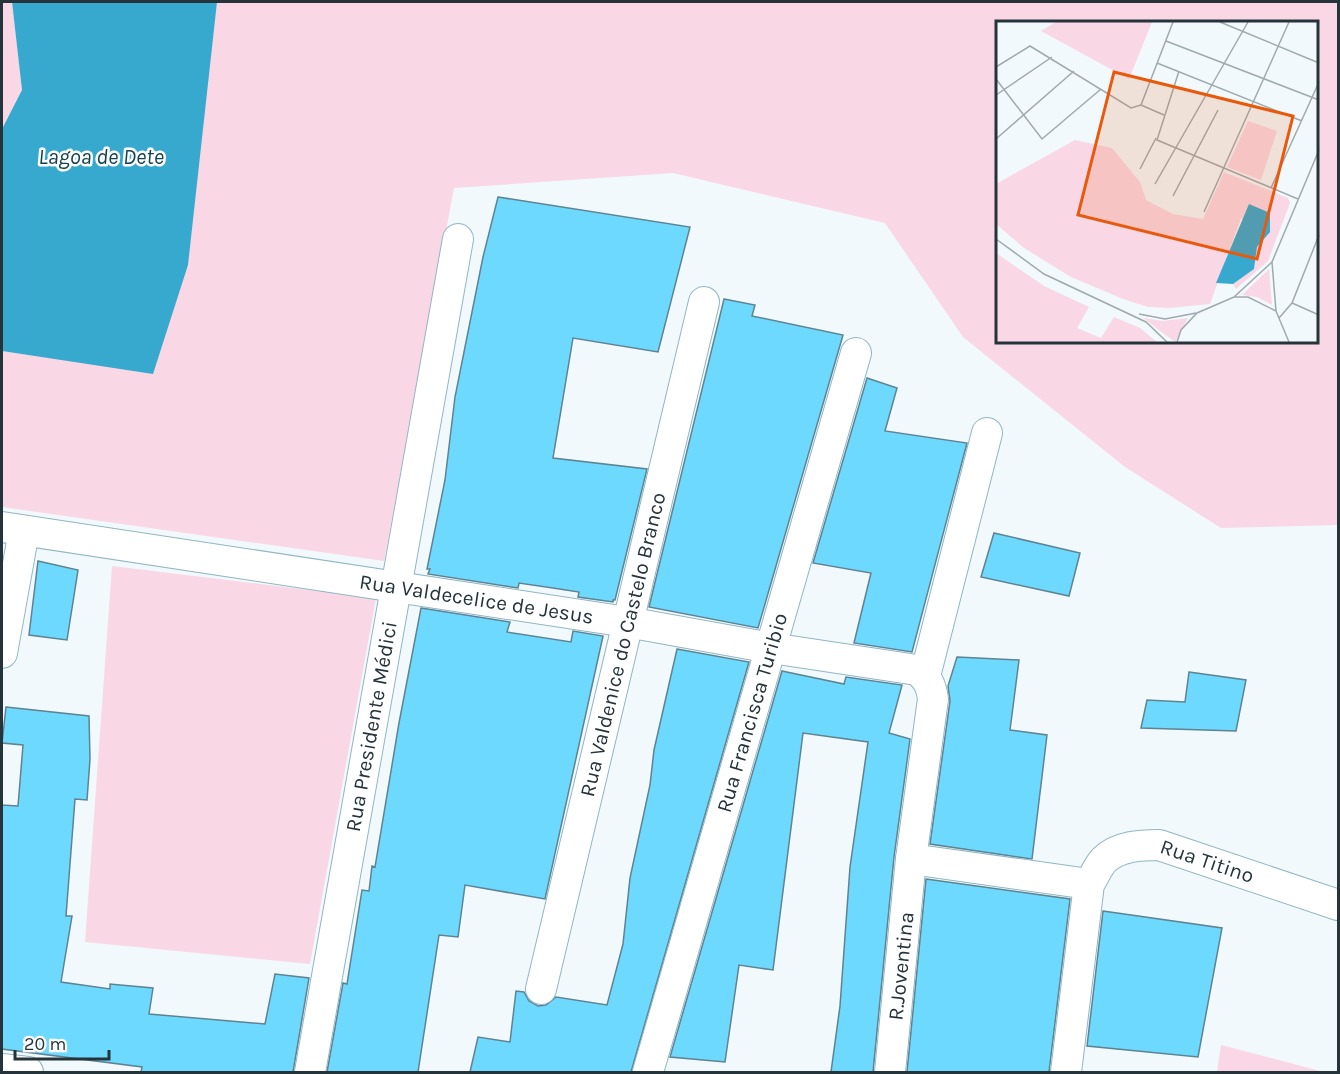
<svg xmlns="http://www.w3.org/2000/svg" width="1340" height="1074" font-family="Karla,sans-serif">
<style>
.green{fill:#f9d7e4;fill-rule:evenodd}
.water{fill:#38a9ce}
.building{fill:#6ed9ff;stroke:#5e8391;stroke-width:1.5}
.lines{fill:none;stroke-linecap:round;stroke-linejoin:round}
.minor-casing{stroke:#90b6c5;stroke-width:32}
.minor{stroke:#fff;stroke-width:30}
.labels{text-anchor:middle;stroke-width:5;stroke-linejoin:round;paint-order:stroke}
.street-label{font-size:21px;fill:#24343a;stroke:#fff}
.water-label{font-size:22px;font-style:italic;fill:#134353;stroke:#fff}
.inset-road{fill:none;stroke:#9faaae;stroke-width:1.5}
.view{fill:#e8590c;fill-opacity:0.15;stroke:#e8590c;stroke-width:3}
.inset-edge{fill:none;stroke:#24343a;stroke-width:3}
</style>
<rect width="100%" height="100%" fill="#f1f9fc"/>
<path class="green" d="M2 2H12L22 90 2 129Z
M217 2H1338V525L1221 528 1125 467 963 337 885 223 673 173 454 188 384 561 2 507V351L153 373 211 48ZM998 22H1318V342H998Z
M112 566 376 598 310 964 85 942Z
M1221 1045 1324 1072H1217Z"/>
<path class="water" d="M12 2H217L188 265 153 374 2 351V129L22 90Z"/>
<path class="building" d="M498 197 690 227 658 352 573 338 553 458 647 469 615 600H613V602L578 597 579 592 553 588 519 583 518 588 428 574 430 569H427L445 480 455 397 483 257Z
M724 299 755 305 752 316 843 335 758 628 649 607Z
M867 378 897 388 885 431 967 443 912 652 854 643 871 573 813 563Z
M994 533 1080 553 1069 596 981 577Z
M38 561 78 570 67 640 29 635Z
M421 608 510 622 507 632 571 642 573 631 603 636 545 899 465 885 458 937 439 935 418 1072H327L343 983 347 984 362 890 369 891 372 866 375 867 399 723Z
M677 649 749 662 631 1072H470L478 1037 510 1042 516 991 524 992 529 1001 538 1006 546 1005 556 997 607 1005 623 944 630 878 650 785 654 750Z
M957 657 1019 660 1010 730 1047 735 1032 859 930 844 950 701 948 686Z
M782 671 844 684 846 677 902 685 889 733 910 739 894 857 873 1072H831L840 1006 850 867 868 742 803 733 773 970 739 965 725 1062 670 1057Z
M1189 672 1246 680 1236 731 1141 728 1147 700 1185 702Z
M6 707 89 716 90 759 87 800 75 799 66 916H72L61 982 110 989V984L153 988 149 1014 265 1024 275 974 309 978 293 1072H141L142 1067 2 1049V805L18 806 23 745 2 743Z
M926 879 1070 899 1049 1072H907Z
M1103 911 1222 928 1198 1057 1087 1046Z"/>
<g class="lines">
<g class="minor-casing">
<g id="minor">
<path id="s1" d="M2 527 627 622 771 648 917 670C928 679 931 685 933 699L911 859 890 1072"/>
<path d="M2 653 24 531"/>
<path d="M925 676 987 433"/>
<path d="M911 859 1089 884"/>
<path id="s2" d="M541 989 704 302"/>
<path d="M2 1069 28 1072"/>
<path id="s3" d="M310 1072 458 239"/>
<path id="s4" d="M648 1072 856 353"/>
<path id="s5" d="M1066 1072 1089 884C1094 877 1098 866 1104 860 1118 846 1141 845 1159 845L1338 905"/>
</g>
</g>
<use href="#minor" class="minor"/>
</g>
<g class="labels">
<g class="street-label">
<text dy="7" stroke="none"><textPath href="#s1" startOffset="480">Rua Valdecelice de Jesus</textPath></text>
<text dy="7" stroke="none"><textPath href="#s2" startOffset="354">Rua Valdenice do Castelo Branco</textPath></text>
<text dy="7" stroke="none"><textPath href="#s4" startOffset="374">Rua Francisca Turibio</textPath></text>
<text dy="7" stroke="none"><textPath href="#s3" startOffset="351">Rua Presidente Médici</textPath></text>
<text dy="7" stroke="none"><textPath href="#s5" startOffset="327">Rua Titino</textPath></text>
<text transform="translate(901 966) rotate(-84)" y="7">R.Joventina</text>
</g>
<g class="water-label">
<text x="101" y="164">Lagoa de Dete</text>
</g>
</g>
<g transform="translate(996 21)">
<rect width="322" height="322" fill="#f1f9fc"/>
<path d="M60 1H156L133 58 45 10ZM252 100 281 110 265 159 231 146ZM79 119 116 127 144 161 150 179 177 193 207 198 228 151 292 177 294 182 272 240 240 268 237 263 258 248 261 226 274 211 245 197 214 283 173 287 152 286 127 278 75 256 28 227 0 203V163ZM0 232 48 265 93 286 81 307 105 317 118 296 144 307 161 321H0ZM273 248 276 284 261 276 246 274ZM147 297 167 300 192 297 179 321Z" fill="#f9d7e4"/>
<path d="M253 183 274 192V211L261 226 258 248 237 263 220 262Z" fill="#38a9ce"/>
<path class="inset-road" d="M224 1 323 42M170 20 323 79M161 42 306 100M0 46 34 25 135 87 145 84M183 50 161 119 302 178M0 58 46 118 105 68M0 74 56 36M145 84 177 1M145 84 168 94M0 118 78 50M144 148 160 117M159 163 252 1M275 167 323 61M177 175 222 89M208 191 293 1M0 218 48 253 150 301 171 321M276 241 280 290M238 276 276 241 323 129M296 282 323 294M143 293 169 298 200 292M283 297 296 282 323 214M181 321 185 309 201 292 238 276H252L280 290 293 321"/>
<path class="view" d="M118 51 297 95 261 238 82 194Z"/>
<rect width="322" height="322" class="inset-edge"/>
</g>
<rect width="1340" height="1074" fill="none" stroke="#24343a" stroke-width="6"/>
<path d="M15 1050v9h94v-9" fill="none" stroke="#24343a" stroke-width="3"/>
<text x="24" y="1050" font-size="18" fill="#24343a" stroke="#ffffff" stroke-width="4.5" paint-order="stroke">20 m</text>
</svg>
